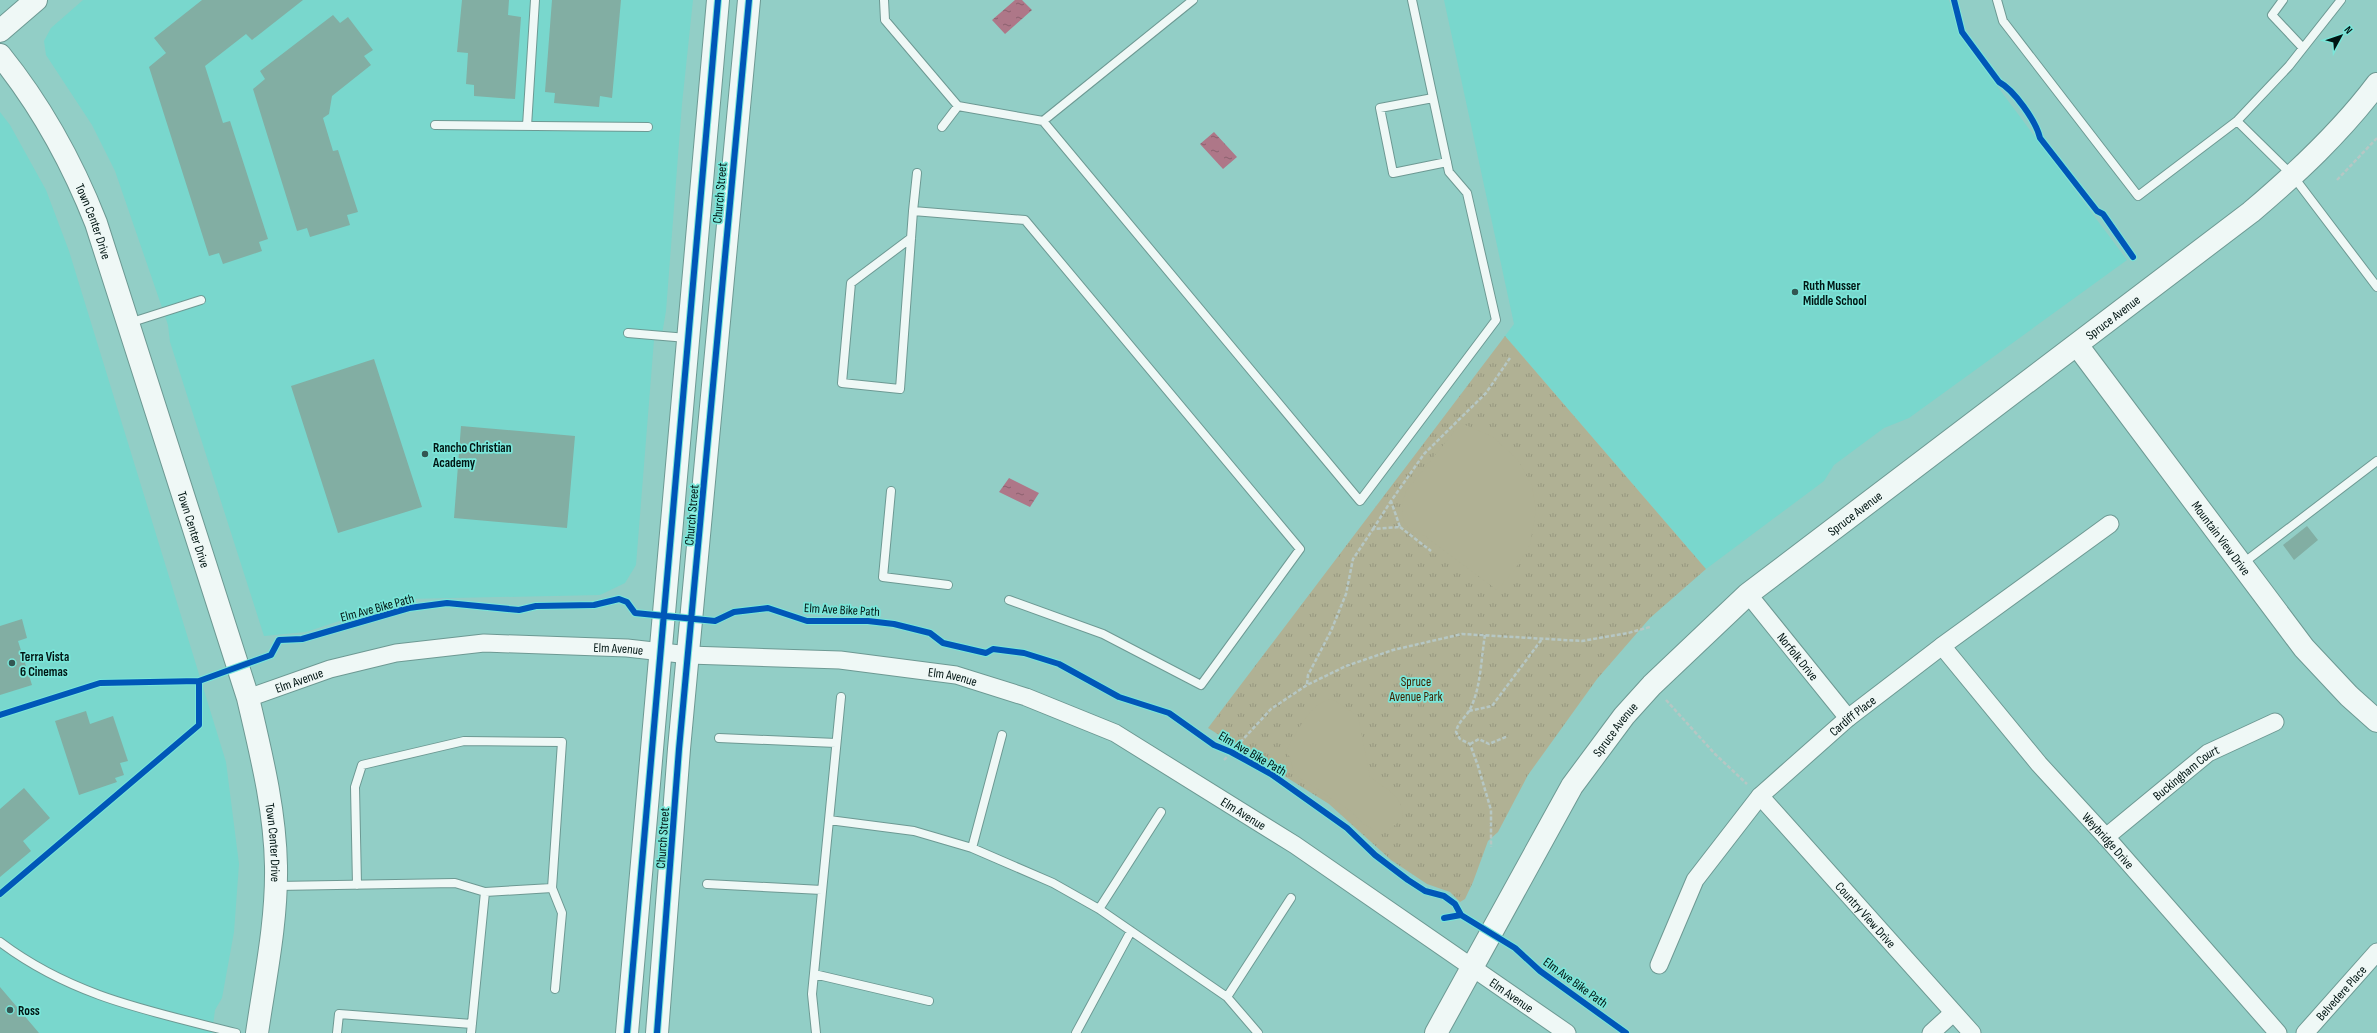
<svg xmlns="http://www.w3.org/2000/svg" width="2377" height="1033" font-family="'Sofia Sans Condensed',sans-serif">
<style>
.built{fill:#79d7cd}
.park{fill:url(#park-tufts)}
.garden{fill:#b0b194}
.water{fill:url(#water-ripples)}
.building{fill:#82aea3}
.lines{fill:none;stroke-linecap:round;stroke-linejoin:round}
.lane-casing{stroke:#6d9993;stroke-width:10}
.street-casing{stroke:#6d9993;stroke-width:19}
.secondary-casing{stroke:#6d9993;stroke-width:24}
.path{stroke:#b6c7c4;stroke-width:2.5;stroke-dasharray:4 2;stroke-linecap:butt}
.lane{stroke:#eff8f6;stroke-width:8}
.street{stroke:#eff8f6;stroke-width:17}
.secondary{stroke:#eff8f6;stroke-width:22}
.cycleway-casing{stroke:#7ae6d9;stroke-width:8}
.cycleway{stroke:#0057b8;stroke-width:6}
.poi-dot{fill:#335652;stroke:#7ae6d9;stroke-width:1.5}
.labels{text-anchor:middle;stroke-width:3.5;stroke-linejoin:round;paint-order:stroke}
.street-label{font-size:13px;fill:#001513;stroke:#7ae6d9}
.poi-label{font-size:13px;font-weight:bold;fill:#001513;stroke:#7ae6d9;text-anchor:start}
.park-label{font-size:13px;fill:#412200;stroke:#7ae6d9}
</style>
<defs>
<pattern id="park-tufts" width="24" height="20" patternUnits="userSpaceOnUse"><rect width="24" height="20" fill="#b0b194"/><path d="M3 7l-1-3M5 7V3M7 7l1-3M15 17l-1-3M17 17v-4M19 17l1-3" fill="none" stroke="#96977f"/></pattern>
<pattern id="water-ripples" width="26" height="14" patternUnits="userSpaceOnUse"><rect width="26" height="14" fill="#ae7788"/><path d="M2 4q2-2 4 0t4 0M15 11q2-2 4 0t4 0" fill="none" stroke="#8b606e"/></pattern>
</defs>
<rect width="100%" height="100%" fill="#92cec6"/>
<path class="built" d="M83 0H693L682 104 666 311 661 340H654L636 565 625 583 600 595 406 599 306 632 264 636 170 342 168 325 115 171 92 125 46 55 44 41 51 28Z
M1444 0H1949L1959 35 2127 260 1909 418 1884 428 1834 465 1824 481 1706 569 1505 336 1514 324Z
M0 112 10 125 46 190 69 251 226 762 239 864 234 932 222 998 215 1010 212 1033H0Z"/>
<path class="park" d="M1505 336 1706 569 1650 618 1597 679 1528 775 1498 832 1488 841 1473 882 1465 899 1460 902 1450 892 1427 884 1391 860 1329 804 1208 728Z"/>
<path class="garden" d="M1461 423 1493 437 1518 460 1532 486 1536 510 1530 545 1515 569 1497 590 1425 536C1401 532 1398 511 1406 491Z
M1332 699 1358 716 1370 777C1387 790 1403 795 1403 818L1388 831H1376L1363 824 1352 812 1294 774 1290 757 1285 752C1297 734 1309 702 1332 699Z"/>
<path class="water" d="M1015 0H1022L1032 10 1005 34 992 20Z
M1214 132 1237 157 1223 169 1200 144Z
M1009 478 1039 493 1030 507 999 492Z"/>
<path class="building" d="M202 0H303L252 40 246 34 205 66 223 123 230 121 268 239 259 242 262 251 223 264 219 253 209 256 149 67 166 53 154 38Z
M462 0H509L508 15 521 17 515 99 474 96V85L466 84 468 53 457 52Z
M552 0H621L612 98 600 96 599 107 554 103 555 93 545 92Z
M333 15 340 23 348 17 373 50 364 56 371 65 332 96 329 114 323 118 333 151 338 150 358 212 347 215 350 225 310 237 307 228 297 231 253 89 265 79 260 71Z
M374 359 422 507 338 533 291 386Z
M461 426 575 436 567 528 454 518Z
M2307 526 2318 540 2294 560 2283 545Z
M22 619 27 638 18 641 32 685 0 695V626Z
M86 711 90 724 113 716 128 761 120 763 124 775 115 778 117 782 79 795 55 721Z
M24 788 50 818 23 841 31 851 0 877V809Z
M0 987 39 1033H0Z"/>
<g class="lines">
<g class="lane-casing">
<path id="lane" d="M884 0 885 20 958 106 1043 121 1193 0
M1997 0 2003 21 2138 196 2237 121 2289 66 2341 0
M2283 0 2272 15 2303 48
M1433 98 1380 108 1393 173 1447 162
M1043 121 1360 501 1496 320 1467 193 1449 172 1412 0
M2237 121 2293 176 2377 287
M435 125 648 127
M527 126 535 0
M942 127 958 106
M917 173 913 211 1025 220 1300 549 1201 685 1103 634 1009 600
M911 238 851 283 842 383 900 389 913 211
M129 323 201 300
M628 333 687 338
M891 491 883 577 948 585
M2242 564 2377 461
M719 738 836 743
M829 820 914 831 972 848 1053 883 1099 909 1227 997 1258 1033
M972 848 1002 735
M707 884 822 890
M357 885 355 787 362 765 464 741 562 742 552 888 485 892
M277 886 455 883 485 892 471 1033
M552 888 562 913 555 989
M1099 909 1161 812
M0 942C73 997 150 1011 236 1033
M814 974 929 1001
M1227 997 1291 898
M337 1033 339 1014 472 1024
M816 1033 812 994 841 697
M1076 1033 1131 931"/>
</g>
<g class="street-casing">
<g id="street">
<path id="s1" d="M1748 594 1848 718"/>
<path id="s2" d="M1942 646 2039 764 2106 837 2278 1033"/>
<path id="s3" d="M248 698 330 669 396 653 484 643 627 648 689 655 840 660 956 675 1026 697 1115 733 1295 845 1567 1033"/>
<path id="s4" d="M1760 796 1972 1033"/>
<path id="s5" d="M2106 837 2208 753 2275 722"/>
<path id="s6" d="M1659 965 1695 880 1760 796 1848 718 1942 646 2110 524"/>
<path d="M1931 1033 1953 1013"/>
<path id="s7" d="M2305 1033 2377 952"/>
</g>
</g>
<g class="secondary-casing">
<g id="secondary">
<path d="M0 31 36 0"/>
<path id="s8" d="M0 55C42 107 72 162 96 223L248 698C261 754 275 809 276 866 277 922 265 978 257 1033"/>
<path id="s9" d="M2077 345 2304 648 2349 696 2377 721"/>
<path d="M627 1033 718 0"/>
<path d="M657 1033 679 749 749 0"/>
<path id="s10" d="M1436 1033 1572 786 1624 716 1652 685 1748 594 2251 212C2297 173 2341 132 2377 84"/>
</g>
</g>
<path class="path" d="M2337 180 2377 138
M1400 527 1431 551
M1373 529 1391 501
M1485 635C1481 658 1481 690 1469 711 1464 719 1458 722 1456 732L1460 739 1470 744 1478 766 1491 810V847
M1307 684 1308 675 1331 631 1346 594 1353 559 1373 529 1400 527 1391 501 1424 454 1486 393 1510 358
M1666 700 1715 754 1747 784
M1469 711 1492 706 1542 639
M1470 744 1479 739 1489 744 1508 736
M1224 760 1271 709 1307 685 1346 666 1393 650 1462 634 1582 641 1628 633 1650 627"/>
<use href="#lane" class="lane"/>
<use href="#street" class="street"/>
<use href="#secondary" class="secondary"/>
<g class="cycleway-casing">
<path id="cycleway" d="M1954 0 1962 32 1999 82C2014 90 2036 121 2040 138L2097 211 2103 214 2133 257
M0 715 100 683 199 681 271 655 279 640 302 639 409 608 447 603 519 610 536 606 594 605 619 599 627 602 635 613 715 621 734 612 768 608 807 621H868L894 624 930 633 943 643 986 653 993 649 1024 653 1059 664 1119 697 1169 713 1214 745 1231 752 1271 774 1347 828 1375 855 1408 880 1425 891 1444 896 1455 904 1461 915
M0 894 199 725V681
M1444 918 1461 915 1515 948 1540 971 1626 1033
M627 1033 718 0
M657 1033 679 749 749 0"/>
</g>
<use href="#cycleway" class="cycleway"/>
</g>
<g class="poi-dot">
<circle cx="1795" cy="292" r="4"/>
<circle cx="425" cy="454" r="4"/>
<circle cx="12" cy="663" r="4"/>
<circle cx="10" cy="1010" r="4"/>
</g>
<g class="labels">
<g class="street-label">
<text transform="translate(719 193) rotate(-85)" y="5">Church Street</text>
<text dy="5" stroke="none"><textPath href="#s8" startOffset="192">Town Center Drive</textPath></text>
<text dy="5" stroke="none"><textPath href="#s10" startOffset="1001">Spruce Avenue</textPath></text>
<text dy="5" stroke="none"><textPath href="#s10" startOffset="677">Spruce Avenue</textPath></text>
<text transform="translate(691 515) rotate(-85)" y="5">Church Street</text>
<text dy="5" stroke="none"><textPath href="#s8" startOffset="516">Town Center Drive</textPath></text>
<text dy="5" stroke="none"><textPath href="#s9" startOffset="241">Mountain View Drive</textPath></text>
<text transform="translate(377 607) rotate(-15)" y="5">Elm Ave Bike Path</text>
<text transform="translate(842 609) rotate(3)" y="5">Elm Ave Bike Path</text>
<text dy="5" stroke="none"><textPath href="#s3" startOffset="378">Elm Avenue</textPath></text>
<text dy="5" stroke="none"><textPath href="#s1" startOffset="80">Norfolk Drive</textPath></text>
<text dy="5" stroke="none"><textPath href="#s3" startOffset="714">Elm Avenue</textPath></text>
<text dy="5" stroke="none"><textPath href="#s3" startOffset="54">Elm Avenue</textPath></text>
<text dy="5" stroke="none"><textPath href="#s6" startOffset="321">Cardiff Place</textPath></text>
<text dy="5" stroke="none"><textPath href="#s10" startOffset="353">Spruce Avenue</textPath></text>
<text transform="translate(1253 753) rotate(30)" y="5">Elm Ave Bike Path</text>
<text dy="5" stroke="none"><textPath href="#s5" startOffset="103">Buckingham Court</textPath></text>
<text dy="5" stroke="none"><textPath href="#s3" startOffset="1038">Elm Avenue</textPath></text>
<text transform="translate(662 838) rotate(-86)" y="5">Church Street</text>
<text dy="5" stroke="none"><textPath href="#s2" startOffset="256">Weybridge Drive</textPath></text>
<text dy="5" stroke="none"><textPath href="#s8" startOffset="840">Town Center Drive</textPath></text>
<text dy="5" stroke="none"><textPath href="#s4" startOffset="159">Country View Drive</textPath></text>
<text transform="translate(1576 982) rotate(36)" y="5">Elm Ave Bike Path</text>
<text dy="5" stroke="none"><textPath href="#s7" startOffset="54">Belvedere Place</textPath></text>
<text dy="5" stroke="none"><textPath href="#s3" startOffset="1362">Elm Avenue</textPath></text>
</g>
<g class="poi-label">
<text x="1803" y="290">Ruth Musser<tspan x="1803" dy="15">Middle School</tspan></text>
<text x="433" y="452">Rancho Christian<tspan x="433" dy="15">Academy</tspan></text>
<text x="20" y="661">Terra Vista<tspan x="20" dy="15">6 Cinemas</tspan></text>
<text x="18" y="1015">Ross</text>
</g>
<g class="park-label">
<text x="1416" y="686">Spruce<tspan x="1416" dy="15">Avenue Park</tspan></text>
</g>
</g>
<g transform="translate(2341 36) rotate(50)" stroke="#7ae6d9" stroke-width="3" paint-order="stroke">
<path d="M0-3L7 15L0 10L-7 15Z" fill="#001513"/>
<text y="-6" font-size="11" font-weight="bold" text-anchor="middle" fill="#001513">N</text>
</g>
</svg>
